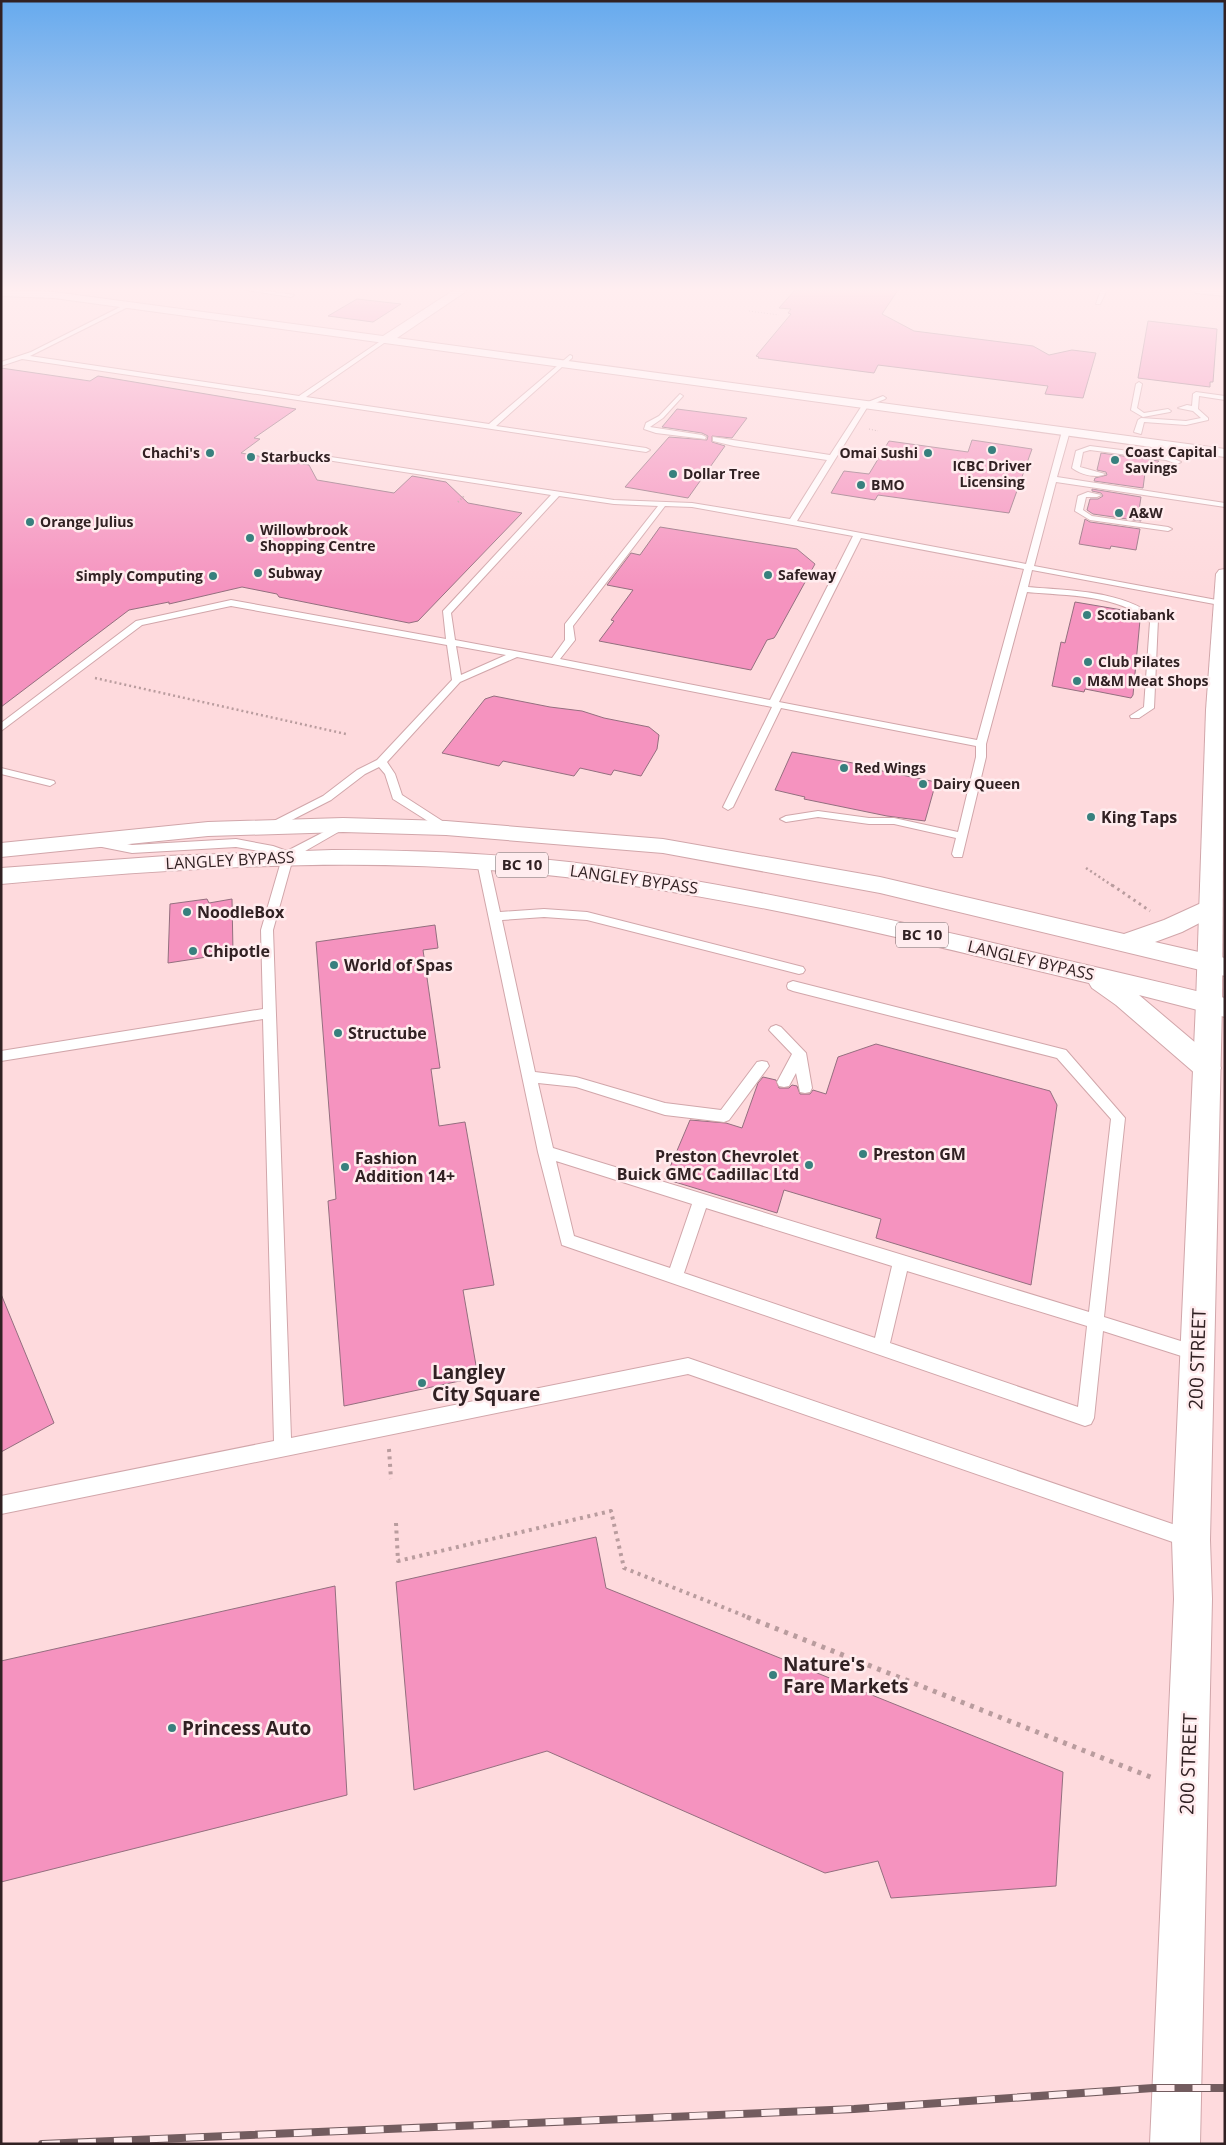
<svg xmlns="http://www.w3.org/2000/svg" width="1226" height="2145" font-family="'Open Sans',sans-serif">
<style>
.building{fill:#f593bf;stroke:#946f7f}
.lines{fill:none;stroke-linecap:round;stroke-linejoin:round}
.lane-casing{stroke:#d1a6aa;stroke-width:2}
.secondary-casing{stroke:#d1a6aa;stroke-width:2}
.primary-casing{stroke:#d1a6aa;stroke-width:2}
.highway-casing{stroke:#d1a6aa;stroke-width:2}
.path-far5{stroke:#b99c9e;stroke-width:1;stroke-dasharray:1 2;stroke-linecap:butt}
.path-far4{stroke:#b99c9e;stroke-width:2;stroke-dasharray:1 2.5;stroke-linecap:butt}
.path-far3{stroke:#b99c9e;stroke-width:2.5;stroke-dasharray:2 3;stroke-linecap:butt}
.path-far2{stroke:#b99c9e;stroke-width:3;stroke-dasharray:2.5 4;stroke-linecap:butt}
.path-far1{stroke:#b99c9e;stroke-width:4;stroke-dasharray:3 4.5;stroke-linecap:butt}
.path{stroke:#b99c9e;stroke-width:5;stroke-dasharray:4 6;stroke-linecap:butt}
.lane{fill:#fff;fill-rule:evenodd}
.secondary{fill:#fff;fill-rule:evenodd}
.primary{fill:#fff;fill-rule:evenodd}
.highway{fill:#fff;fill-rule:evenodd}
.rail-casing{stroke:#735c5f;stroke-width:8}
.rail{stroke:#ffecee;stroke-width:6;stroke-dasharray:18;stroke-linecap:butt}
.poi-dot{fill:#38807e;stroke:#ffecee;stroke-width:2}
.labels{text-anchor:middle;stroke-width:5;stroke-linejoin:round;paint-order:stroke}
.far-poi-label{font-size:14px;font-weight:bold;fill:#312123;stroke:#ffecee;text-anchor:start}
.shield{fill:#ffecee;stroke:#6f5e60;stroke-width:1}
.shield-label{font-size:15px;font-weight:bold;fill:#312123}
.poi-label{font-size:16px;font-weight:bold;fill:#312123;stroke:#ffecee;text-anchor:start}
.street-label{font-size:16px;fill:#312123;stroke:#ffecee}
.near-street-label{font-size:19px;fill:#312123;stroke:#ffecee}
.near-poi-label{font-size:19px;font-weight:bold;fill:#312123;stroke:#ffecee;text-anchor:start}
</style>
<rect width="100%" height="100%" fill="#fedadd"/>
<path class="building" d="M795 290H898L882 314 914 331 1033 346 1049 355 1072 350 1096 353 1083 398 1045 394 1048 386 878 365 874 373 758 358 759 357 756 356 791 314 788 313 791 309 779 308Z
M357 299 401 304 373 322 328 316Z
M1148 321 1217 329 1213 382H1210V387L1138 378Z
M1 368 90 381 98 376 296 409 254 438 260 439 241 453 309 465 317 480 394 493 412 476 446 482 468 503 522 513 418 621 409 623 279 597 277 594 242 587 169 604V602L129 610 1 707Z
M677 409 747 418 732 438 712 436V442L725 446 688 498 625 487 669 437 707 440 708 436 702 433 662 427Z
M972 440 1032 449 1009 513 878 495 875 500 831 493 844 471 869 474 889 441 968 452Z
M1101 453 1159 461 1145 473 1143 488 1094 481 1095 478 1107 475 1106 472 1097 470Z
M1092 489 1141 497 1139 510H1143L1141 521 1093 514 1087 510 1090 499H1098L1103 496 1101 493 1092 491Z
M1085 519 1090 522 1140 529 1136 550 1111 546 1110 549 1079 544Z
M660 527 797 549 815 564 776 635 774 638 767 640 751 670 599 641 614 621 611 620 633 590 607 585 631 553 640 555Z
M1075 602 1128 611 1127 614 1134 615V619L1140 620 1133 695 1131 698 1085 689 1084 692 1052 686 1061 642 1065 643Z
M494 696 550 707 582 711 604 718 649 727 659 735 657 749 641 776 614 770 611 775 580 768 574 776 503 761 499 766 442 753 485 699Z
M792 752 864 765 863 767 936 782 925 821 887 816 804 799 805 797 775 790Z
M207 899 209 903 232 899 233 953 168 963 170 904Z
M435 925 438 948 423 950 440 1068 431 1069 439 1126 465 1122 494 1285 463 1290 478 1377 344 1406 328 1201 336 1199 316 942Z
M876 1044 1050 1091 1057 1105 1031 1285 876 1238 881 1219 784 1190 777 1213 665 1179 690 1120 726 1123 742 1128 758 1083 763 1077 776 1080 779 1088H789L792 1085 797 1086 800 1094H810L813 1090 826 1094 838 1057Z
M1 1294 54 1423 1 1452Z
M596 1537 606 1588 1063 1772 1056 1886 891 1898 878 1861 825 1873 547 1751 414 1790 396 1582Z
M335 1586 347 1795 1 1882V1661Z"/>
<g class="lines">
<g class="lane-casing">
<path id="lane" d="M246 290H260L294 295 291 297Z
M1101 290H1107L1100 304H1096Z
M128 303 130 306 30 356 299 396 385 338 387 341 306 397 489 424 570 355 572 356V358L496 426 646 448 650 450 646 452 22 359 1 366V362L31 352Z
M1139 382 1142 384 1137 408 1144 413 1168 409 1171 411 1170 412 1143 417 1131 410 1136 384Z
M1196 392 1225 396V400L1199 396 1198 409 1208 418V420L1186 425 1144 422 1141 434 1134 432 1138 420 1141 418 1186 421 1201 418 1193 411 1178 408 1187 405 1192 406 1193 394Z
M680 394 683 396 663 418 650 427 702 435 706 437 705 439 656 433 644 429 646 423 659 416Z
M883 396 886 398 885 399 868 406 797 521 1026 564 1062 431 1066 429 1070 431 1057 477 1225 503V507L1056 482 1034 566 1222 601 1225 602V606L1032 570 1028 587C1071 591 1123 590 1158 619L1154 708 1139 718H1131L1130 716 1144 707 1150 622C1118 594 1067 596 1027 592L986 744V757L962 857H954L952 854 956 838 894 824H869L818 817 786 822 780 819 786 816 818 811 869 818H894L958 832 976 757V746L781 708 733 807 728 810 723 807 772 707 517 657 460 682 387 762 395 774 402 795 450 826 452 828 450 830H442L393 799 385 774 379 767 365 774 331 800 276 828H268L266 826 268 824 323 796 357 770 377 760 452 680 447 645 231 606 142 625 1 731V723L136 621 231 600 446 639 443 611 551 495 301 456H298V452L614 500 692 503 790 519 827 460 734 446 713 441V437L830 455 863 404ZM559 496 614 504 658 506 565 624V640L552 658 455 640 451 613ZM665 506 692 507 853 536 770 700 560 659 575 640 573 626ZM861 538 1024 569 977 740 779 702ZM456 646 506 655 461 675Z
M1090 446 1168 456 1181 462 1177 464 1166 460 1090 450 1083 452 1080 467 1105 474C1096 479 1080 474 1072 468L1076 451Z
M1088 492 1101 495 1097 497H1086L1083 510 1092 516 1168 527 1172 529 1168 531 1090 520 1075 511 1078 496Z
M1 768 54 781 55 783 50 786 1 774Z
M343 822 349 825 347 827 293 858 273 930 291 1438 688 1358 1190 1530 1197 1532 1199 1539 1197 1546 1190 1548 688 1374 1 1514V1496L274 1441 263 1019 1 1061V1051L263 1009 261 930 282 858 270 853 236 847 132 853 97 846 91 842 97 838 132 845 236 839 273 846 287 851Z
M483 858 489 862 500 912 544 909 587 912 799 966 803 967 805 970 803 973 799 974 587 920 544 917 502 920 535 1072 576 1077 665 1103 721 1110 757 1062 762 1061 767 1062 769 1066 729 1120 724 1122 665 1115 576 1087 538 1083 553 1148 1089 1312 1111 1119 1057 1058 793 991 788 989 787 986 788 983 793 981 1066 1050 1125 1118 1104 1317 1203 1348 1205 1353 1203 1358 1197 1361 1103 1331 1094 1418 1091 1424 1085 1426 562 1245 538 1152 477 862ZM556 1161 692 1204 670 1268 574 1236ZM706 1208 892 1266 875 1338 684 1273ZM907 1271 1087 1326 1078 1407 890 1343Z
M776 1025 781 1027 806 1053 812 1088 810 1092 805 1093 800 1092 796 1073 789 1086 784 1087 779 1086 777 1082 792 1054 769 1030 771 1027Z"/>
</g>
<g class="secondary-casing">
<path id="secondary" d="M1 290 54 292 383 336 454 290H466L465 292 397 338 1225 449V457L54 298 1 296Z
M1191 290H1225V296L1196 293Z
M1209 994 1218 996 1222 1003 1210 1540 1212 1599 1200 2144H1150L1174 1599 1172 1540 1196 1003 1200 996Z"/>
</g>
<g class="primary-casing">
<path id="primary" d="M1225 569 1222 1003 1218 1010 1209 1012 1200 1010 1196 1003 1206 710 1216 574 1219 570Z"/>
</g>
<g class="highway-casing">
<path id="highway" d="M343 818 446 821 663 839 880 877 1124 934 1164 920 1210 899 1219 901 1222 907 1219 913 1182 932 1155 942 1225 958V976L880 893 663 853 446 835 343 832 208 836 1 857V843L208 822Z
M332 850C411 850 490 853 569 862 705 879 839 908 972 938 1056 958 1141 977 1225 998V1017L1139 995 1217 1061 1221 1068 1217 1075 1207 1078 1197 1075 1116 1005 1092 988 1089 983C896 937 701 886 503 871 336 857 168 869 1 884V868L166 856Z"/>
</g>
<path class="path-far5" d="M749 311 779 315
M869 429 878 431"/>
<path class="path-far4" d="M458 502 465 495"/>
<path class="path-far3" d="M95 678 346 734
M1086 868 1113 886"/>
<path class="path-far2" d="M1112 885 1150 911"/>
<path class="path-far1" d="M389 1449 391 1479
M396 1523 398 1561 611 1511 624 1568 750 1618"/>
<path class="path" d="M747 1617 1153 1778"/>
<use href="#lane" class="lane"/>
<use href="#secondary" class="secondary"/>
<use href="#primary" class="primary"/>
<use href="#highway" class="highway"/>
<g class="rail-casing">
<path id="rail" d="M42 2144 854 2109 1153 2088H1225"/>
</g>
<use href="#rail" class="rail"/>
</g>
<linearGradient id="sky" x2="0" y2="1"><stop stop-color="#6ae"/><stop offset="0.49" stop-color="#ffeef0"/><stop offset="1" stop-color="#ffeef0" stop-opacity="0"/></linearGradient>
<rect width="1226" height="590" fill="url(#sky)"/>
<g class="poi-dot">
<circle cx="992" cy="450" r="5"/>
<circle cx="210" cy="453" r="5"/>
<circle cx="928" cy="453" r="5"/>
<circle cx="251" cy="457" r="5"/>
<circle cx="1115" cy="460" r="5"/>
<circle cx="673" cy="474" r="5"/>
<circle cx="861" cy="485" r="5"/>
<circle cx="1119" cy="513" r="5"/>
<circle cx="30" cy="522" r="5"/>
<circle cx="250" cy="538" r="5"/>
<circle cx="258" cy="573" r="5"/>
<circle cx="768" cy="575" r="5"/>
<circle cx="213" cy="576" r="5"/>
<circle cx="1087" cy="615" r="5"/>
<circle cx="1088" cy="662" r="5"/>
<circle cx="1077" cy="681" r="5"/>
<circle cx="844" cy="768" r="5"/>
<circle cx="923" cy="784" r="5"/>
<circle cx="1091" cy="817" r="5"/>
<circle cx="187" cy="912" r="5"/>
<circle cx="193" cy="951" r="5"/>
<circle cx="334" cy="965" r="5"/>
<circle cx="338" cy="1033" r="5"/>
<circle cx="863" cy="1154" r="5"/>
<circle cx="809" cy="1165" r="5"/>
<circle cx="345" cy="1167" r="5"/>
<circle cx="422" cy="1383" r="5"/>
<circle cx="773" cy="1675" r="5"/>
<circle cx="172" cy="1728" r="5"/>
</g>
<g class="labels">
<g class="far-poi-label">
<text x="1125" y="457">Coast Capital<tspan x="1125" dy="16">Savings</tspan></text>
<text x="200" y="458" text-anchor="end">Chachi's</text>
<text x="918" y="458" text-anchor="end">Omai Sushi</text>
<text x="261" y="462">Starbucks</text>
<text x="992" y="471" text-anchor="middle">ICBC Driver<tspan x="992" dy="16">Licensing</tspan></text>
<text x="683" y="479">Dollar Tree</text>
<text x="871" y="490">BMO</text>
<text x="1129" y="518">A&amp;W</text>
<text x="40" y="527">Orange Julius</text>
<text x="260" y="535">Willowbrook<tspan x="260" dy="16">Shopping Centre</tspan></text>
<text x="268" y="578">Subway</text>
<text x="778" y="580">Safeway</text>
<text x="203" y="581" text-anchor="end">Simply Computing</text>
<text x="1097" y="620">Scotiabank</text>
<text x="1098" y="667">Club Pilates</text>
<text x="1087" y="686">M&amp;M Meat Shops</text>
<text x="854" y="773">Red Wings</text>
<text x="933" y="789">Dairy Queen</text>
</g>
<g class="shield">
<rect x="496" y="852.5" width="52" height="25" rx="4"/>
<rect x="896" y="922.5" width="52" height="25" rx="4"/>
</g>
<g class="shield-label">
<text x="522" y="870">BC 10</text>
<text x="922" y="940">BC 10</text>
</g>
<g class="poi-label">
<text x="1101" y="823">King Taps</text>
<text x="197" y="918">NoodleBox</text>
<text x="203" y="957">Chipotle</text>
<text x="344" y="971">World of Spas</text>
<text x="348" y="1039">Structube</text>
<text x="873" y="1160">Preston GM</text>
<text x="799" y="1162" text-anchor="end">Preston Chevrolet<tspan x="799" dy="18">Buick GMC Cadillac Ltd</tspan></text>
<text x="355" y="1164">Fashion<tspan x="355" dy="18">Addition 14+</tspan></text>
</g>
<g class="street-label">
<text transform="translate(230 860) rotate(-3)" y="6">LANGLEY BYPASS</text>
<text transform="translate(634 879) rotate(8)" y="6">LANGLEY BYPASS</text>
<text transform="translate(1031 960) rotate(13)" y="6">LANGLEY BYPASS</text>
</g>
<g class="near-street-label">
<text transform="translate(1197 1359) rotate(-88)" y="7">200 STREET</text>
<text transform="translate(1188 1764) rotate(-88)" y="7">200 STREET</text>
</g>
<g class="near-poi-label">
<text x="432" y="1379">Langley<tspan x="432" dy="22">City Square</tspan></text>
<text x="783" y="1671">Nature's<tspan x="783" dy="22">Fare Markets</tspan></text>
<text x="182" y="1735">Princess Auto</text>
</g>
</g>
<rect width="1226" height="2145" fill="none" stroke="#312123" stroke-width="5"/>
</svg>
